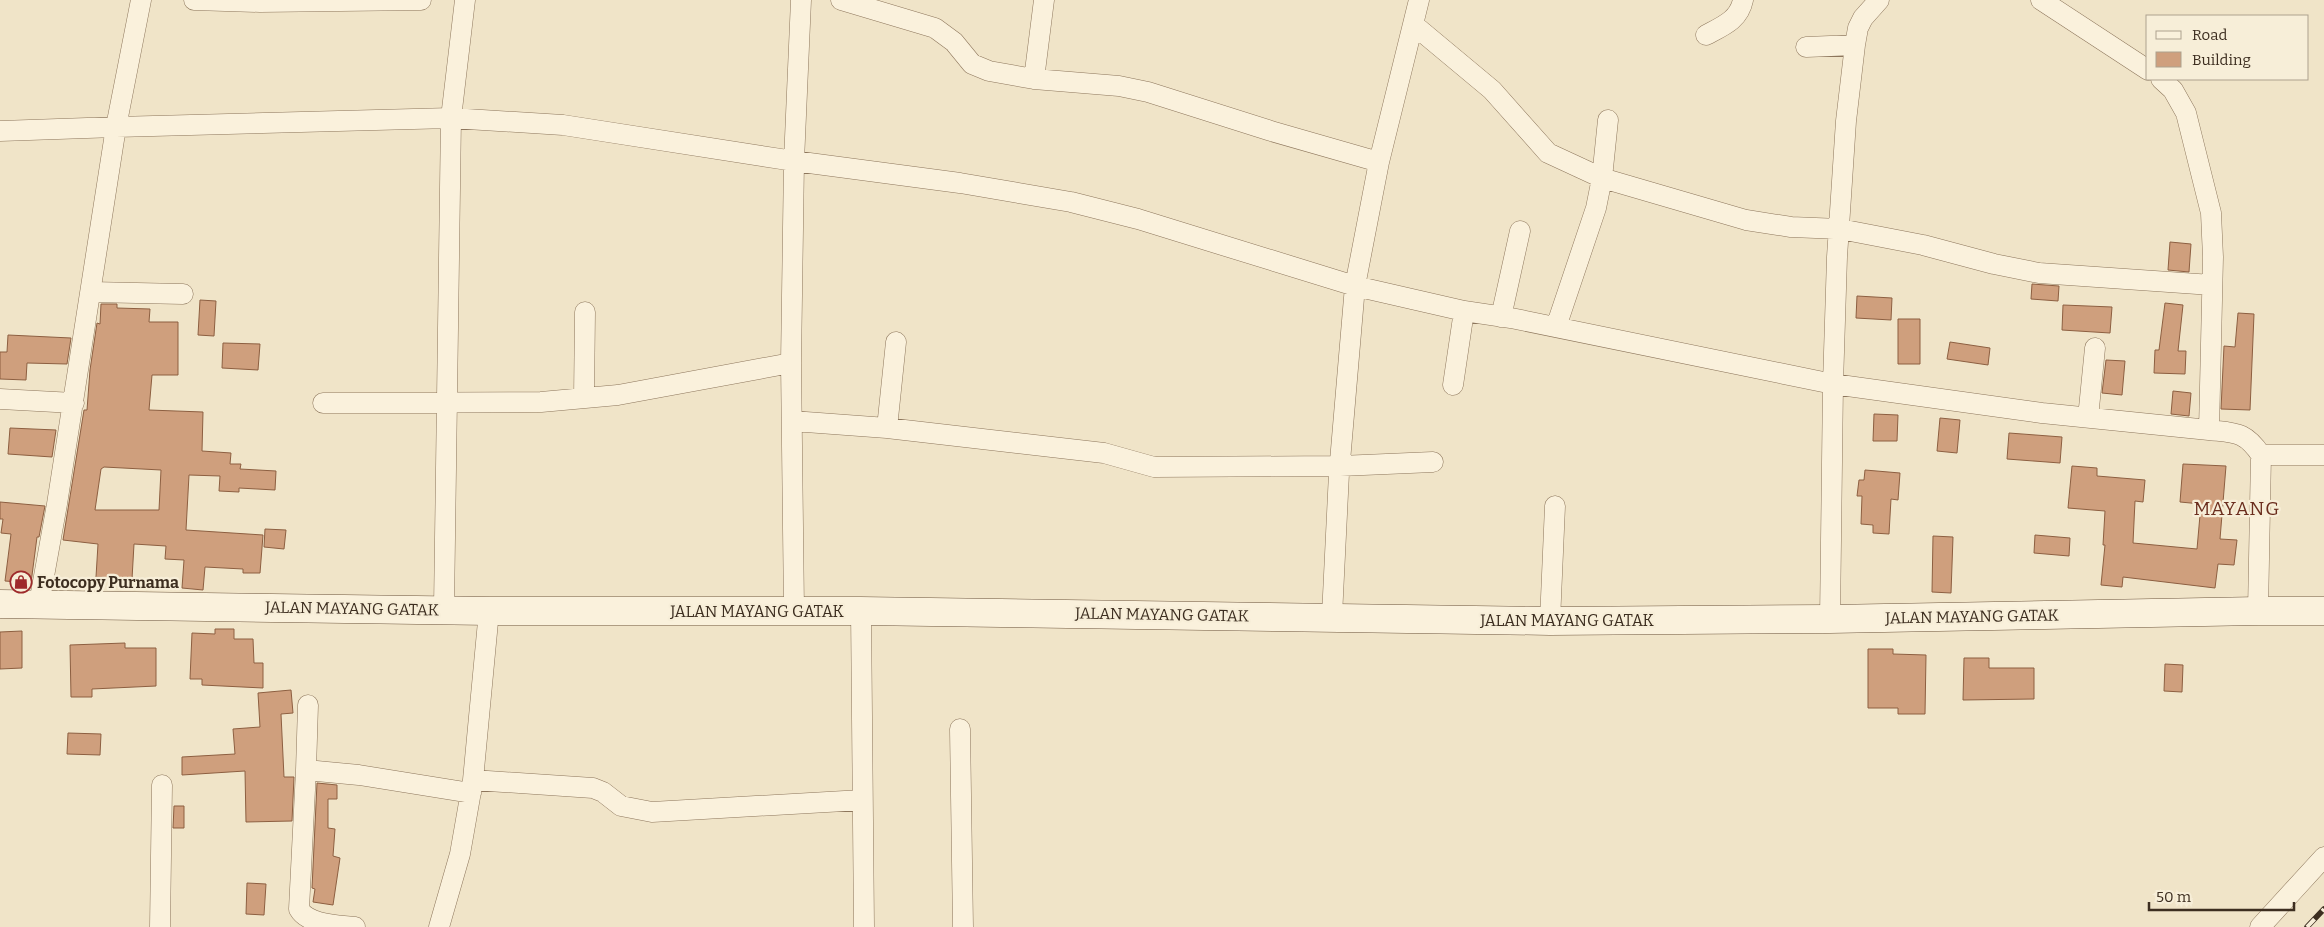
<svg xmlns="http://www.w3.org/2000/svg" width="2324" height="927" font-family="Bitter,serif">
<style>
.building{fill:#cf9f7d;stroke:#8d5f41;fill-rule:evenodd}
.lines{fill:none;stroke-linecap:round;stroke-linejoin:round}
.street-casing{stroke:#8d765c;stroke-width:21}
.secondary-casing{stroke:#6f573f;stroke-width:29}
.street{stroke:#faf1dc;stroke-width:20}
.secondary{stroke:#faf1dc;stroke-width:28}
.rail-casing{stroke:#3d2e20;stroke-width:5.5}
.rail{stroke:#f7eed8;stroke-width:4;stroke-dasharray:11;stroke-linecap:butt}
.labels{text-anchor:middle;stroke-width:4.5;stroke-linejoin:round;paint-order:stroke}
.poi-label{font-size:16px;font-weight:bold;fill:#3d2e20;stroke:#f7eed8;text-anchor:start}
.street-label{font-size:16px;fill:#3d2e20;stroke:#f7eed8}
.quarter-label{font-size:19px;letter-spacing:1px;fill:#6b2e1e;stroke:#f7eed8}
</style>
<rect width="100%" height="100%" fill="#f0e4c8"/>
<path class="building" d="M2170 242 2191 244 2189 272 2168 270Z
M2032 284 2059 286 2058 301 2031 299Z
M1857 296 1892 298 1891 320 1856 318Z
M200 300 216 301 214 336 198 335Z
M2165 303 2183 305 2178 351H2186L2185 374 2154 373 2155 350H2159Z
M101 304H117V308L150 309 149 322H178V375H152L149 410 203 412 202 451 231 453 230 464H241L240 469 276 471 275 490 239 488V492L219 491 220 476 189 475 186 530 263 535 260 573H243V569L205 567 203 590 182 588 184 560 165 559 166 546 134 544 132 579 96 577 98 544 63 540 84 410H87L90 370 97 323 100 324ZM104 467 161 470 159 510H95L101 469Z
M2063 305 2112 307 2110 333 2062 330Z
M2238 313 2254 314 2250 410 2221 409 2224 346 2235 347Z
M1898 319H1920V364H1898Z
M8 335 71 338 67 364 27 363 26 380 0 379V352H7Z
M1950 342 1990 348 1988 365 1947 359Z
M223 343 260 344 258 370 222 368Z
M2106 360 2125 361 2122 395 2102 393Z
M2173 391 2191 393 2189 416 2171 414Z
M1874 414 1898 415 1897 441H1873Z
M1940 418 1960 420 1957 453 1937 451Z
M10 428 56 430 52 457 8 454Z
M2009 433 2062 437 2060 463 2007 459Z
M2183 464 2226 466 2220 539 2237 540 2234 565 2218 564 2215 588 2123 577 2122 587 2101 585 2105 545H2103L2105 511 2068 508 2072 466 2097 468V476L2145 480 2143 502 2135 501 2133 543 2197 549 2201 504 2180 502Z
M1865 470 1900 473 1898 500 1891 499 1889 534 1873 533V525L1861 524 1862 496H1857L1859 480H1864Z
M0 502 45 506 39 537H37L31 583 5 581 11 534 1 533 3 519H0Z
M265 529 286 530 284 549 264 547Z
M2035 535 2070 538 2069 556 2034 553Z
M1933 536 1953 537 1951 593 1932 592Z
M215 629H234V639H253L254 663H263V688L202 685V679H190L192 633 215 634Z
M22 631V668L0 669V632Z
M125 643V648H156V686L92 689V697H71L70 645Z
M1868 649H1893V654L1926 655 1925 714H1898V708H1868Z
M1964 658H1989V668H2034V699L1963 700Z
M2165 664 2183 665 2182 692 2164 691Z
M291 690 293 713 281 714 284 777H294L292 821 246 822 245 771 182 775V757L235 754 233 729 260 727 258 693Z
M68 733 101 734 100 755 67 754Z
M317 783 337 785V799H328V828L335 829 333 856 340 858 333 905 313 902 315 889 312 888Z
M174 806H184V828H173Z
M247 883 266 884 264 915 246 914Z"/>
<g class="lines">
<g class="street-casing">
<path id="street" d="M194 0 260 2 421 0
M841 0 935 28 954 42 972 64 989 71 1034 79 1119 86 1148 92 1271 131 1379 162 1355 286 1339 473 1332 616
M2041 0 2148 70
M1414 25 1492 90 1548 153 1602 178 1596 208 1556 327
M1706 35C1723 26 1739 20 1743 0
M1806 47 1855 45
M1034 79 1044 0
M1608 120 1602 178 1746 220 1791 227 1840 229 1923 245 1994 264 2039 273 2212 285
M0 131 116 127 141 0
M1379 162 1419 0
M91 292 183 294
M1501 317 1520 231
M1453 385 1464 311
M584 398 585 312
M0 399 74 403
M323 403 541 402 618 395 791 363
M2088 418 2095 348
M792 421 887 428 1104 453 1154 467 1340 466 1433 462
M887 428 896 342
M2209 430C2235 433 2245 431 2261 455L2258 611
M2261 455H2324
M39 604 57 504 116 127 451 118 563 125 794 161 801 0
M444 608 451 118 465 0
M794 610 791 363 794 161 960 183 1071 202 1138 219 1355 286 1464 311 1511 318 1833 384 1837 257 1846 121 1855 45 1858 28 1863 18 1879 0
M861 611 864 927
M1830 619 1833 384 2042 413 2209 430 2213 257 2211 213 2186 113 2173 90 2161 79
M1550 621 1555 506
M960 729 963 927
M306 770 308 705
M473 780 593 788 603 792 621 806 652 812 862 800
M160 927 162 785
M355 927C338 925 308 925 299 909L306 770 359 775 471 793
M439 927 460 854 473 780 489 611
M2260 927 2324 857"/>
</g>
<g class="secondary-casing">
<path id="secondary" d="M0 604 489 611H861L1550 621 1830 619 2258 611H2324"/>
</g>
<use href="#street" class="street"/>
<use href="#secondary" class="secondary"/>
<g class="rail-casing">
<path id="rail" d="M2307 927 2324 909"/>
</g>
<use href="#rail" class="rail"/>
</g>
<defs>
<g id="shop-ring" transform="scale(1.125)"><circle r="9.5" fill="#f7eed8" stroke="#9e2a2b" stroke-width="1.5"/><path d="M-5-2.5h2.3a2.7 3.5 0 0 1 5.4 0H5L5.5 6h-11ZM-1.5-2.5h3a1.5 2.3 0 0 0-3 0Z" fill="#9e2a2b"/></g>
</defs>
<g fill-rule="evenodd">
<use href="#shop-ring" x="21" y="582"/>
</g>
<g class="labels">
<g class="poi-label">
<text x="37" y="588">Fotocopy Purnama</text>
</g>
<g class="street-label">
<text transform="translate(352 608) rotate(1)" y="6">JALAN MAYANG GATAK</text>
<text x="757" y="617">JALAN MAYANG GATAK</text>
<text transform="translate(1162 614) rotate(1)" y="6">JALAN MAYANG GATAK</text>
<text transform="translate(1972 616) rotate(-1)" y="6">JALAN MAYANG GATAK</text>
<text x="1567" y="626">JALAN MAYANG GATAK</text>
</g>
<g class="quarter-label">
<text x="2237" y="515">MAYANG</text>
</g>
</g>
<rect x="2146" y="15" width="162" height="65" fill="#f7eed8" stroke="#ada18e"/>
<rect x="2156" y="31" width="25" height="8" fill="#faf1dc" stroke="#ada18e"/>
<text x="2192" y="40" font-size="15" fill="#3d2e20">Road</text>
<rect x="2156" y="52" width="25" height="15" fill="#cf9f7d" stroke="#ada18e"/>
<text x="2192" y="65" font-size="15" fill="#3d2e20">Building</text>
<path d="M2149 902v8h145v-8" fill="none" stroke="#3d2e20" stroke-width="2.5"/>
<text x="2156" y="902" font-size="15" fill="#3d2e20" stroke="#f7eed8" stroke-width="4" paint-order="stroke">50 m</text>
</svg>
